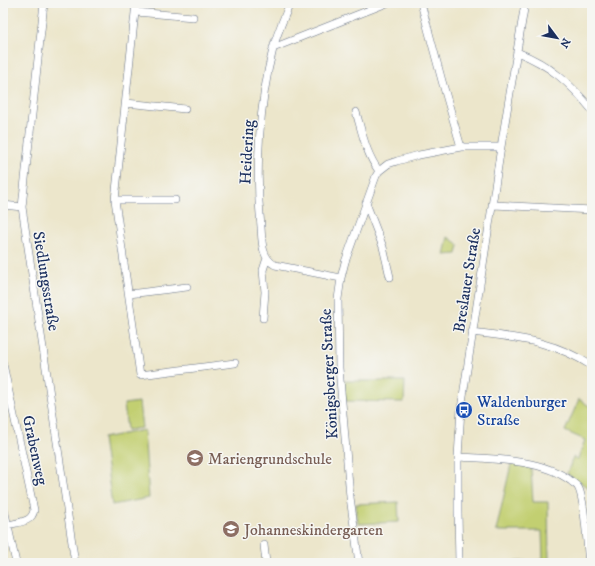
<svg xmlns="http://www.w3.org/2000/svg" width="595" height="566" font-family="'IM FELL DW Pica',serif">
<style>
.green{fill:#c2cf71;stroke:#6e7f68}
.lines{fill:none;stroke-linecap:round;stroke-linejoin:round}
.street-casing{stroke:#646f84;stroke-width:8}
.street{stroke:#fff;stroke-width:7}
.labels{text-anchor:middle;stroke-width:3;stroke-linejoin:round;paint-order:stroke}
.street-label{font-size:16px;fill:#1b2f5e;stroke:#f6f6f2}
.transit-label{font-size:16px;fill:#164399;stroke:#f6f6f2;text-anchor:start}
.education-label{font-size:16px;fill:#785e54;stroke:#f6f6f2;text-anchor:start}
</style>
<rect width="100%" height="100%" fill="#f6f6f2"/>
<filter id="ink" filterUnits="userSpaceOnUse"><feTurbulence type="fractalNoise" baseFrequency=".025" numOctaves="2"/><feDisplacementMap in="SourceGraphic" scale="8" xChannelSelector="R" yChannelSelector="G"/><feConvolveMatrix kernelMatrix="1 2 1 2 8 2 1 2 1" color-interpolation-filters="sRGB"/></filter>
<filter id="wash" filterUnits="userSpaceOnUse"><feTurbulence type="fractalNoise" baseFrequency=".012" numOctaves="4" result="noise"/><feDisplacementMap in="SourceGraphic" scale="16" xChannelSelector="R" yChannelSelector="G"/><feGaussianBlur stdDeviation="0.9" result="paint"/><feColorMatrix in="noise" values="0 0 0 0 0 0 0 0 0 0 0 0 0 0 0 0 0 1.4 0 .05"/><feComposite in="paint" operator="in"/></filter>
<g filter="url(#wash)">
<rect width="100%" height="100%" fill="#ece6cb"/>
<path class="green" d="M448 237 459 245 457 254 444 255Z
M343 381H405L404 402 345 401Z
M579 399 592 408V490L567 474 573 457 578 459 585 440 565 431Z
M139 402 142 428 127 430 124 404Z
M144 430 149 498 112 505 103 438Z
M511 464 531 467 533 502H548L549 563H499L543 560 542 531H496Z
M398 502 399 522 358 524 356 504Z"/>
</g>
<g filter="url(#ink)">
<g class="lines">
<g class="street-casing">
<path id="street" d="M44 3 22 207 75 563
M136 3 115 200 140 375 235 363
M290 3C284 18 277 33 273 49 259 104 255 170 261 227 262 240 261 258 275 265L341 278
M421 3 442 81 461 147
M136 12 193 17
M273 48 387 3
M517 52C550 65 570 83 592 110
M126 103 185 109
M356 112C362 132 366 154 379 171
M115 200H175
M366 203 383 247 390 277
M3 205 22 207
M493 205 592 210
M129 294 187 287
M263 318 265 292 263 270 267 258
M472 332C517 338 553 340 592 366
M3 364 34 510C32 523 18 522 8 525
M458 457C493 459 542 459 571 481 573 483 577 485 578 487 585 498 587 548 589 563
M3 504 16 563
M264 545 266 563
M359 563 350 497 343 414 339 368 338 299 341 278 345 262 376 176 379 171 388 164 397 161 419 155 461 147H501
M459 563 458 512V457L461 409 501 147 525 3"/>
</g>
<use href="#street" class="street"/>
</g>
</g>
<defs>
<g id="bus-disc" transform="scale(0.9)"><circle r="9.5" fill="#1a4fb4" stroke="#f6f6f2"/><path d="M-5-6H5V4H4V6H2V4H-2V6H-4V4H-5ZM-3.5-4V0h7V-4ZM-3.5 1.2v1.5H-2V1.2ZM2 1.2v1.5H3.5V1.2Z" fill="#fff"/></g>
<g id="school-disc" transform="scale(0.9)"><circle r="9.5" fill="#8d6e63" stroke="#f6f6f2"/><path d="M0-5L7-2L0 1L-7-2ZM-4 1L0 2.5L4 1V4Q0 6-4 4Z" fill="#fff"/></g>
</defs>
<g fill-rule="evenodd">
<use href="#bus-disc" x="464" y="410"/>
<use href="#school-disc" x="195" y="458"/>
<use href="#school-disc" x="231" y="529"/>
</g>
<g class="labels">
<g class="street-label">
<text transform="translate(246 152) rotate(-87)" y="6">Heidering</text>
<text transform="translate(466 280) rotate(-81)" y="6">Breslauer Straße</text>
<text transform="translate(47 281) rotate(81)" y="6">Siedlungsstraße</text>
<text transform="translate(328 374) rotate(-93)" y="6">Königsberger Straße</text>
<text transform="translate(36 450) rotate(78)" y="6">Grabenweg</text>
</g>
<g class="transit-label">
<text x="477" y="407">Waldenburger<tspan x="477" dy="18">Straße</tspan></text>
</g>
<g class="education-label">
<text x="208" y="464">Mariengrundschule</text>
<text x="244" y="535">Johanneskindergarten</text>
</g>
</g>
<rect width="595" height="566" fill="none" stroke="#f6f6f2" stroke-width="16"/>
<g transform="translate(557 38) rotate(122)" stroke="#f6f6f2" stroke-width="3" paint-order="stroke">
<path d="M0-3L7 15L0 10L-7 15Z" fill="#1b2f5e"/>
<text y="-6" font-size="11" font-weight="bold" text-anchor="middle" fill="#1b2f5e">N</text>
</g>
</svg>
